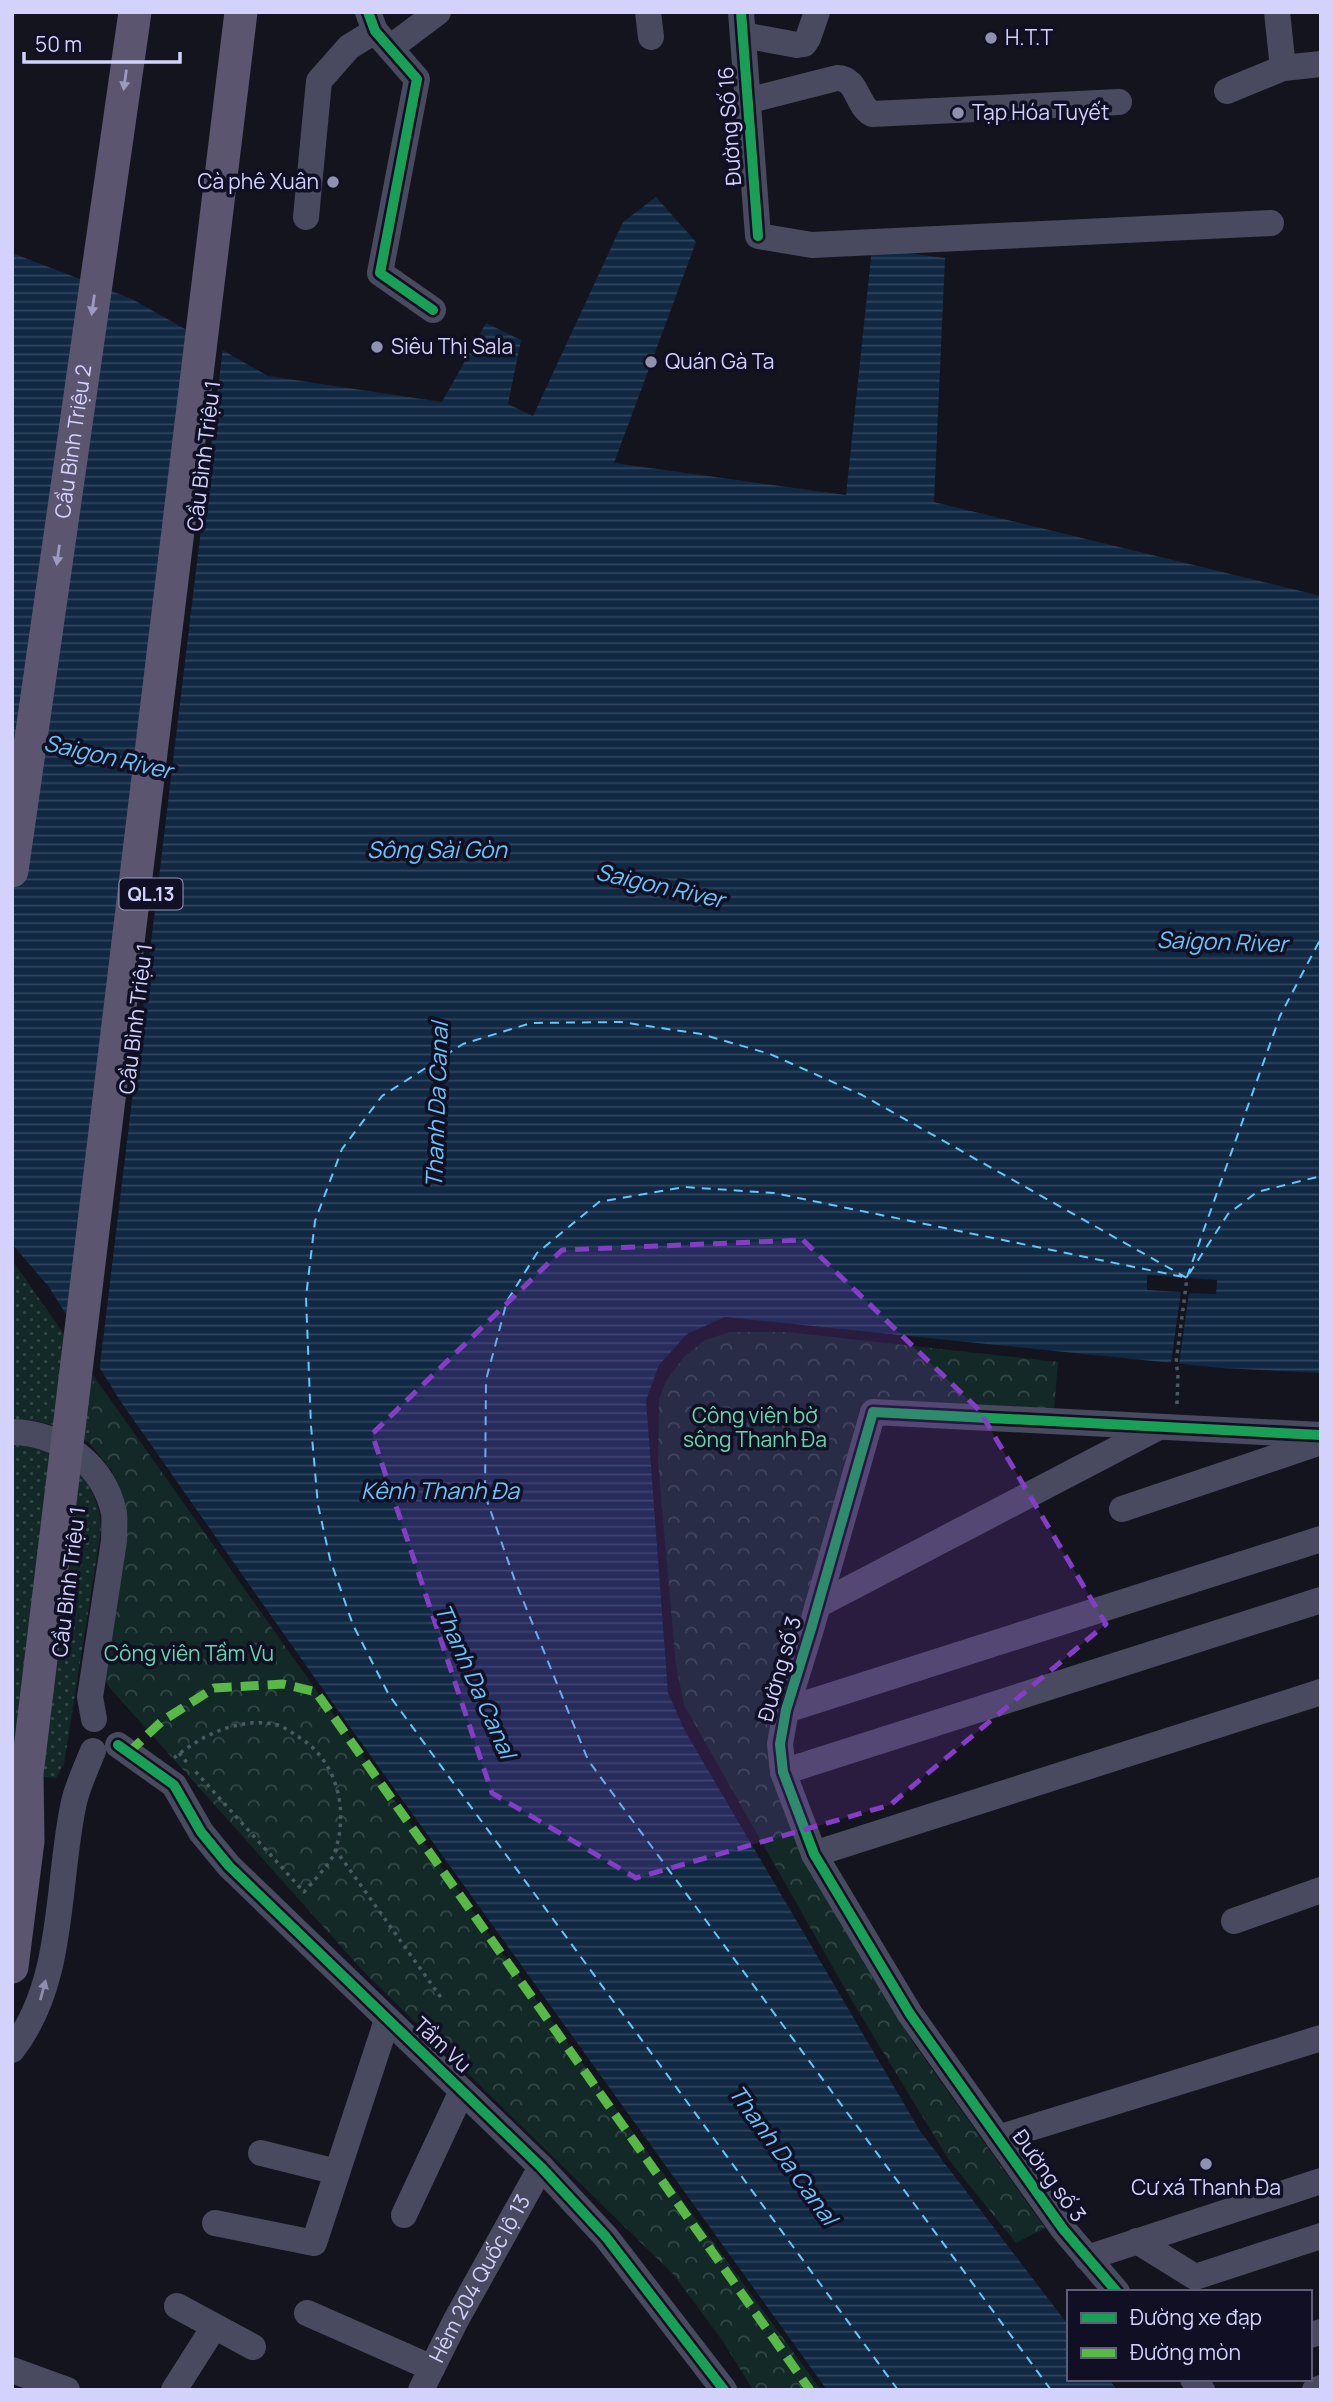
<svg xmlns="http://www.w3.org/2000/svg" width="1333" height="2402" font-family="Manrope,sans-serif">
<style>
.grass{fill:url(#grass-dots)}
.park{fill:url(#park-crowns)}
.water{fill:url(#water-rules)}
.pier{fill:#14141e}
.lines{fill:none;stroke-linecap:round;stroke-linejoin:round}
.ferry{stroke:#65c6f9;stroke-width:2;stroke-dasharray:9 7;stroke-linecap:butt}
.path{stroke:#4a5963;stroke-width:3.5;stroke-dasharray:3.5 5;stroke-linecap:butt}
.minor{stroke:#494a5f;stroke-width:26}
.major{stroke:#5b5570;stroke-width:33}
.quiet{stroke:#58b947;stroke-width:9;stroke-dasharray:18 9;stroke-linecap:butt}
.cycleway-casing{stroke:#100f23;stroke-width:15}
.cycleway{stroke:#1a9f57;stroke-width:10}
.oneway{fill:#9c9abe}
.oneway2{fill:#8e8eae}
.marked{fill:#843dc5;fill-opacity:0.2;stroke:#843dc5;stroke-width:5;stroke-dasharray:14 9;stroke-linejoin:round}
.poi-dot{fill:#9090af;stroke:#100f23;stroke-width:2.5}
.labels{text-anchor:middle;stroke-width:7;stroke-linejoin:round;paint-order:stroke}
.shield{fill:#100f23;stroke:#9898bc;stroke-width:2}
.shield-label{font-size:19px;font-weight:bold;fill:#d2d2fd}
.poi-label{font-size:21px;fill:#d2d2fd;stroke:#100f23;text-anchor:start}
.street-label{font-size:21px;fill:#d2d2fd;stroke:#100f23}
.park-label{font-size:21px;fill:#61daae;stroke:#100f23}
.water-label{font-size:23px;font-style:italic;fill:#65c6f9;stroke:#100f23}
</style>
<defs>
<pattern id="grass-dots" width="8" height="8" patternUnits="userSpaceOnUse" patternTransform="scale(1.75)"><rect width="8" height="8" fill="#122927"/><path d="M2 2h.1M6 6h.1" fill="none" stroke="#344747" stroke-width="1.8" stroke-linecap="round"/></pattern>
<pattern id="park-crowns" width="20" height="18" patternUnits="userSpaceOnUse" patternTransform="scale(1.75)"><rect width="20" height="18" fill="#122927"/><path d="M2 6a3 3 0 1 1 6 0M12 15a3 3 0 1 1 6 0" fill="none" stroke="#344747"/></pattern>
<pattern id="water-rules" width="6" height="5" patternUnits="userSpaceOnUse" patternTransform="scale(1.75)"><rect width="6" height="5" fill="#102842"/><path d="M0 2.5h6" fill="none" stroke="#32465e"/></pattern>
</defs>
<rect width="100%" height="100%" fill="#14141e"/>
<path class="grass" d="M12 1260 95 1378 89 1443C65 1426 42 1420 12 1419Z
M12 1445C62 1446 100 1479 101 1530L64 1764 56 1778 15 1774 12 1797Z"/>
<path class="park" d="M730 1332H787L1058 1362 1054 1410 870 1399 861 1405 811 1588 775 1705 817 1883 916 2047 1045 2228 1016 2243 949 2160 852 2001 684 1705 676 1665 658 1463 659 1399 666 1381 684 1357 705 1340Z
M95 1378 508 1961 821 2390H753L722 2340 673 2274 363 1971 109 1687 105 1680 125 1504 112 1471 89 1443Z"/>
<path class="water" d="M656 197 696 242 614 463 846 495 872 248 945 258 934 502 1321 596V1373L1221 1368 725 1317 687 1334 659 1365 646 1400 668 1693 685 1731 920 2131 1069 2326V2379H1109L1117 2390H827L319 1684 121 1402 49 1287 12 1244V253L132 299 268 376 442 402 486 323 521 340 508 404 533 416 623 222Z"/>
<path class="pier" d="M190 328 223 347 99 1373 69 1325Z
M1147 1275 1217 1280 1216 1294 1189 1293 1179 1364 1171 1363 1181 1292 1147 1290Z"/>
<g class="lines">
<path class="ferry" d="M1189 1274 1228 1214 1257 1192 1321 1176
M1187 1277 1280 1016 1321 938
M898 2390 389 1695 353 1625 330 1559 318 1505 311 1426 306 1297 315 1221 342 1149 382 1096 463 1044 531 1023 621 1022 701 1034 770 1054 862 1095 1187 1278
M1051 2390 588 1760 514 1578 485 1495 486 1380 507 1301 537 1253 599 1202 684 1187 774 1193 1183 1277"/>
<path class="path" d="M1177 1404 1178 1373 1176 1363 1187 1278
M179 1753 189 1765
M174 1758C202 1735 240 1716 278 1725 284 1727 291 1732 297 1736 337 1759 350 1811 334 1854 328 1867 313 1881 304 1892L195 1771
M335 1849 442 1999"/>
<g class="minor">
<path d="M368 12 375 31 417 79 380 273 433 310"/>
<path d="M648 12 651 37"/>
<path d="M741 12 758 236 812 245 1271 223"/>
<path d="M1277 12 1283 68"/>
<path d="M743 35 797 45 804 44 808 38 817 12"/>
<path d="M390 48 438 12"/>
<path d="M1227 91 1283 68 1321 64"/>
<path d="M747 101 837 78C858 78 856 105 872 114L1119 102"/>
<path d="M306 217 319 81 349 47 375 31"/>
<path d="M12 1432C61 1433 104 1465 114 1513 115 1522 114 1532 114 1541L90 1697 94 1719"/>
<path d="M1122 1509 1321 1442"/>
<path d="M818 1605 1157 1428"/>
<path d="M786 1710 1321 1539"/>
<path d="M118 1745 174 1785 201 1832 229 1866 541 2167 606 2237 724 2390"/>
<path d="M783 1772 1321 1600"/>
<path d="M814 1854 1321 1692"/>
<path d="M1234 1921 1321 1890"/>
<path d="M12 2050C66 1981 56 1884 74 1802 78 1785 86 1768 93 1751"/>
<path d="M998 2138 1321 2038"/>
<path d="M261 2153 337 2172"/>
<path d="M404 2215 462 2091"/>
<path d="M215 2223 314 2243 387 2020"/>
<path d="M1137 2241 1195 2277 1321 2236"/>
<path d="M1087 2258 1321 2181"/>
<path d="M1117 2292 1063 2229 910 2014 814 1854 783 1772 780 1744 786 1710 811 1629 873 1412 1321 1435"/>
<path d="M177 2306 253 2347"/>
<path d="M307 2313 432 2368"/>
<path d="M1310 2335 1321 2332"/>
<path d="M12 2370 67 2390"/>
<path d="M1193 2379 1202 2390"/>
<path d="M174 2390 214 2327"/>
<path id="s1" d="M421 2390 456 2320 541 2167"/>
<path d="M1315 2390 1321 2388"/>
</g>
<g class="major">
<path id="s2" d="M12 871 135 12"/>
<path d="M12 1967 28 1841 27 1774 241 12"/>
</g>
<path class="quiet" d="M128 1753 162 1721 214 1688 283 1684 316 1692 810 2390"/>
<g class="cycleway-casing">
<path id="cycleway" d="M368 12 375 31 417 79 380 273 433 310
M741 12 758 236
M118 1745 174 1785 201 1832 229 1866 541 2167 606 2237 724 2390
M1117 2292 1063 2229 910 2014 814 1854 783 1772 780 1744 786 1710 811 1629 873 1412 1321 1435"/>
</g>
<use href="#cycleway" class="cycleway"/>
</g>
<defs><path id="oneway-solid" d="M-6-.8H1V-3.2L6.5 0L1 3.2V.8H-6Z" transform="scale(1.75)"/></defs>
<g class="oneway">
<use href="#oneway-solid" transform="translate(125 80) rotate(98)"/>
<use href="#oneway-solid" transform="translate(93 305) rotate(98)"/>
<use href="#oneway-solid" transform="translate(58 555) rotate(98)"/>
</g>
<use class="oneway2" href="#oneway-solid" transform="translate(43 1990) rotate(-75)"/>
<path class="marked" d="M803 1240 979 1410 1106 1624 890 1805 636 1878 492 1793 372 1434 562 1250Z"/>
<g class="poi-dot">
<circle cx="991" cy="38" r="7"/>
<circle cx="958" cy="113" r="7"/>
<circle cx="333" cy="182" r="7"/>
<circle cx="377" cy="347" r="7"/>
<circle cx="651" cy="362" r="7"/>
<circle cx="1206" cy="2164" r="7"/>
</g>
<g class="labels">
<rect class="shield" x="119.5" y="878.5" width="63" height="31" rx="5"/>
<g class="shield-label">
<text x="151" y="901">QL.13</text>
</g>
<g class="poi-label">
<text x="1005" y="45">H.T.T</text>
<text x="972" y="120">Tạp Hóa Tuyết</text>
<text x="319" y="189" text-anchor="end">Cà phê Xuân</text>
<text x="391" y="354">Siêu Thị Sala</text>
<text x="665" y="369">Quán Gà Ta</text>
<text x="1206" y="2195" text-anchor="middle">Cư xá Thanh Đa</text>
</g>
<g class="street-label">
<text transform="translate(730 126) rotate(-94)" y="7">Đường Số 16</text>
<text dy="7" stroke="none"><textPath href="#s2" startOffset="434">Cầu Bình Triệu 2</textPath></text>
<text transform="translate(204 456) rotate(-83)" y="7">Cầu Bình Triệu 1</text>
<text transform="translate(136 1019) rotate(-83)" y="7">Cầu Bình Triệu 1</text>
<text transform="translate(69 1582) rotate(-83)" y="7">Cầu Bình Triệu 1</text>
<text transform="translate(780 1669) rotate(-74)" y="7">Đường số 3</text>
<text transform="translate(442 2045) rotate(43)" y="7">Tầm Vu</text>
<text transform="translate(1049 2176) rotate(54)" y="7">Đường số 3</text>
<text dy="7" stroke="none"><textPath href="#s1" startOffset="126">Hẻm 204 Quốc lộ 13</textPath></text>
</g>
<g class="park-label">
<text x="755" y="1423">Công viên bờ<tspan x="755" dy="24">sông Thanh Đa</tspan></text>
<text x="189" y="1661">Công viên Tầm Vu</text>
</g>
<g class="water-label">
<text transform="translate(108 757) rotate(13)" y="8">Saigon River</text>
<text x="437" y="858">Sông Sài Gòn</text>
<text transform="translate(660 886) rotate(13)" y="8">Saigon River</text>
<text transform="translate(1222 942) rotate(2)" y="8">Saigon River</text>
<text transform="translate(437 1105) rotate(-88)" y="8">Thanh Da Canal</text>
<text x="440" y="1499">Kênh Thanh Đa</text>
<text transform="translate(475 1681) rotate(66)" y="8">Thanh Da Canal</text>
<text transform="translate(783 2155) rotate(54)" y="8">Thanh Da Canal</text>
</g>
</g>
<rect width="1333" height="2402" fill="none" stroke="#d2d2fd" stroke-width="28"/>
<rect x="1067" y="2290" width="245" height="91" fill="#100f23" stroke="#5e5d7a" stroke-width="2"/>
<rect x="1081" y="2313" width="35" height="10" fill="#1a9f57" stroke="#5e5d7a" stroke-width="2"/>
<text x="1130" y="2325" font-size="21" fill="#d2d2fd">Đường xe đạp</text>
<rect x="1081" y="2348" width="35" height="10" fill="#58b947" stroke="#5e5d7a" stroke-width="2"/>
<text x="1130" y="2360" font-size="21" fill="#d2d2fd">Đường mòn</text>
<path d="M24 52v10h156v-10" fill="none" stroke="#d2d2fd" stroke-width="3.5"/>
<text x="35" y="52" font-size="21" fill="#d2d2fd" stroke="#100f23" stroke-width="5" paint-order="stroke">50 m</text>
</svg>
